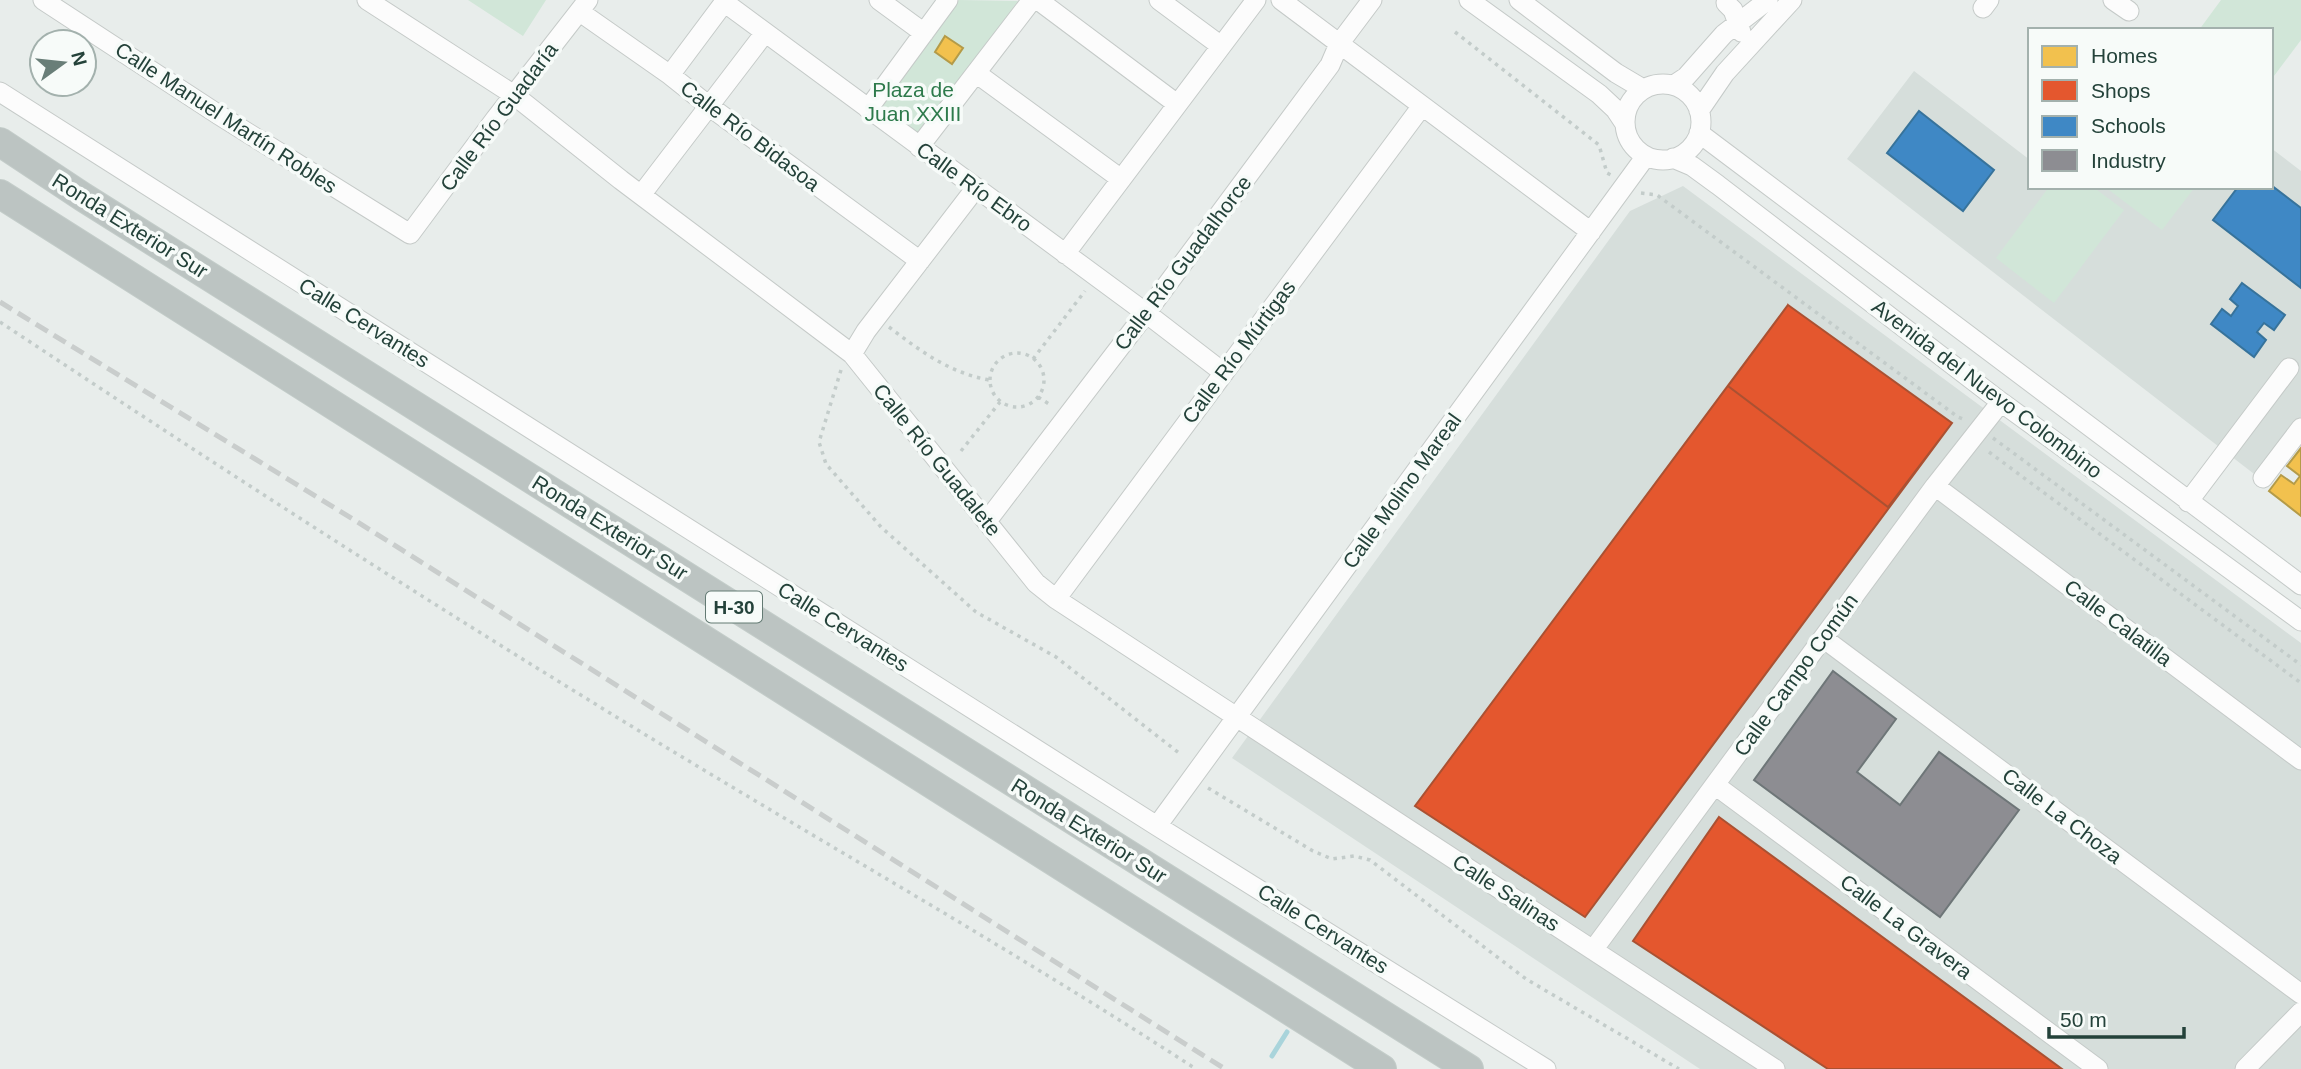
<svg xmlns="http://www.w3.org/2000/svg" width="2301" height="1069" font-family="Arial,sans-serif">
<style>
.built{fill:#d6dedb}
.green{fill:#d1e6d8}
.homes{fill:#f2c14e;stroke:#b49b48;stroke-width:2}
.shops{fill:#e4572e;stroke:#aa5132;stroke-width:2}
.schools{fill:#3f88c5;stroke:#37739b;stroke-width:2}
.industry{fill:#8d8d92;stroke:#6e7678;stroke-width:2}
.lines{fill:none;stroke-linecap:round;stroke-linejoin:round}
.stream{stroke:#a9d4db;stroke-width:5}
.minor-casing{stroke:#c5cac8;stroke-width:21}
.highway-casing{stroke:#c3ccc9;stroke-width:30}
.path{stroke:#c3ccca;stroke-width:3.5;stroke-dasharray:3.5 5;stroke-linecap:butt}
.minor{stroke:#fcfcfc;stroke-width:19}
.highway{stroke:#bcc4c2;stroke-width:28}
.rail{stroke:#c9cdcc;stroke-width:5;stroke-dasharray:14 7;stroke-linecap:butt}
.labels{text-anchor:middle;stroke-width:7;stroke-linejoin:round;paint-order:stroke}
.shield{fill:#f7fbf9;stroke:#637a73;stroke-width:2}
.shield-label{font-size:19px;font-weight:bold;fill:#24423a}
.park-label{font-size:21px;fill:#2d7a4b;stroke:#f7fbf9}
.street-label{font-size:21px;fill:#24423a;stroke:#f7fbf9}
</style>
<rect width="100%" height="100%" fill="#e8edeb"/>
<path class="built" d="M1914 71 2030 160V187H2271V148L2301 171V417L2258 477 1847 159Z
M1683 186 2301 643V1069H1700L1232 758 1630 211Z"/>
<path class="green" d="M468 0H546L523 36Z
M959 0 1018 1 917 140 877 109Z
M2221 0H2301V40L2271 80V30H2199Z
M2049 187H2093L2124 210 2054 303 1996 258Z
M2105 187H2195L2162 230Z"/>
<path class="homes" d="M945 36 963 48 952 64 935 52Z
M2301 448V516L2269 491 2281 475 2294 484 2300 476 2287 466Z"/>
<path class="shops" d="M1788 305 1952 423 1888 507 1728 386Z
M1788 305 1952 423 1585 917 1415 806Z
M1719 817 2062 1069H1828L1633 941Z"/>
<path class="schools" d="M1919 111 1994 170 1963 211 1887 153Z
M2271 185 2301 208V288L2213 220 2238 187H2271Z
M2242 283 2285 315 2274 330 2264 323 2257 332 2266 340 2254 357 2211 324 2222 309 2231 316 2238 306 2230 299Z"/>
<path class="industry" d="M1833 671 1896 719 1857 772 1900 805 1939 752 2019 810 1940 917 1754 780Z"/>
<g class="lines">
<path class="stream" d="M1272 1056 1287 1032"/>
<g class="minor-casing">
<path id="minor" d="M43 0 219 115 410 234 496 118 588 0
M367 0 514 95 621 180 852 354 1036 583 1056 599 1775 1069
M879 0 924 33
M1038 0 1177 104
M1159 0 1221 46
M1281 0 1591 232
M1469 0 1599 94 1615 109 1625 124
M1519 0 1616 73 1643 89
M2113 0 2129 11
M724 2 1146 313 1224 373
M1726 3 1733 10 1741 32
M1983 8 1989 0
M580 12 670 75 709 106 920 261
M976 73 1121 179
M670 75 726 0
M1625 122a38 38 0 1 1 76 0a38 38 0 1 1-76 0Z
M1674 85 1686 77 1724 34 1768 0
M0 92 1157 826 1546 1069
M868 109 948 0
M1699 111 1725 73 1792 0
M1699 133 2301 585
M919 147 1032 0
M1673 158 1692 166 1718 185 2001 402 2301 621
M641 195 764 34
M1065 254 1256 0
M852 354 866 331 975 189
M2263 478 2301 428
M1935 486 2301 760
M2188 502 2289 368
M987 521 1146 313 1330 65 1339 44 1372 0
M1056 599 1422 106
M1823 638 2301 994
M1715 785 2098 1069
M1157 826 1646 156
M1593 950 1935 486 2001 402
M2245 1069 2301 1012"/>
</g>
<g class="highway-casing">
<path id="highway" d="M0 142 83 197 1469 1069
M0 194 1382 1069"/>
</g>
<path class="path" d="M1455 32 1599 145 1607 173 1611 175
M1641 193 1657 195 1958 417 1966 420
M0 322C193 450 387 576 584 697 787 823 996 939 1196 1069
M889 327C920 351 950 373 989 380
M990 380a27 27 0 1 1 54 0a27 27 0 1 1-54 0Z
M1033 359 1085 291
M841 370 819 442 826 464 881 527 976 612 1056 657 1179 753
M1038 397 1049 404
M1993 438 2301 665
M961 451 1000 402
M1989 452 2301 683
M1208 788 1313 851 1332 859 1354 856 1370 860 1526 979 1679 1069"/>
<use href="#minor" class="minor"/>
<use href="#highway" class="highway"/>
<path class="rail" d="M0 302 356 521 1225 1069"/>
</g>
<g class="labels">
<rect class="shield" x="706" y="591.5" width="56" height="31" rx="5"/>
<g class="shield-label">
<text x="734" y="614">H-30</text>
</g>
<g class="park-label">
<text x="913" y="97">Plaza de<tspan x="913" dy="24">Juan XXIII</tspan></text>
</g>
<g class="street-label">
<text transform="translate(499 117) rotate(-53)" y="7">Calle Río Guadaría</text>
<text transform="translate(226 118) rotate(33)" y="7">Calle Manuel Martín Robles</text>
<text transform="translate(750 136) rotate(37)" y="7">Calle Río Bidasoa</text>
<text transform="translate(974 187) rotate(36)" y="7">Calle Río Ebro</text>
<text transform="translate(130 226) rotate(32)" y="7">Ronda Exterior Sur</text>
<text transform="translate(1183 263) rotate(-53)" y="7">Calle Río Guadalhorce</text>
<text transform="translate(364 323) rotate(32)" y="7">Calle Cervantes</text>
<text transform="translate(1239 352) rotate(-53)" y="7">Calle Río Múrtigas</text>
<text transform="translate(1987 389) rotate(37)" y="7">Avenida del Nuevo Colombino</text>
<text transform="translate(937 460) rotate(51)" y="7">Calle Río Guadalete</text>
<text transform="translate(1402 491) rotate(-54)" y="7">Calle Molino Mareal</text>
<text transform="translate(610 528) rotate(32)" y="7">Ronda Exterior Sur</text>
<text transform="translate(2118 623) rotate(37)" y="7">Calle Calatilla</text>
<text transform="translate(843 627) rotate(32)" y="7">Calle Cervantes</text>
<text transform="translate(1796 675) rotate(-54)" y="7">Calle Campo Común</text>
<text transform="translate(2062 816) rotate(37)" y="7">Calle La Choza</text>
<text transform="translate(1089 831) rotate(32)" y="7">Ronda Exterior Sur</text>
<text transform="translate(1506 893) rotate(33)" y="7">Calle Salinas</text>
<text transform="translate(1906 927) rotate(37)" y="7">Calle La Gravera</text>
<text transform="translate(1323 929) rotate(32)" y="7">Calle Cervantes</text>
</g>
</g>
<rect x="2028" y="28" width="245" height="161" fill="#f7fbf9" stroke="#a3b1ad" stroke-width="2"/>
<rect x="2042" y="46" width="35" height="21" fill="#f2c14e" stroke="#a3b1ad" stroke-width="2"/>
<text x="2091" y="63" font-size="21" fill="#24423a">Homes</text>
<rect x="2042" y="80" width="35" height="21" fill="#e4572e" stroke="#a3b1ad" stroke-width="2"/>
<text x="2091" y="98" font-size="21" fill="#24423a">Shops</text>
<rect x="2042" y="116" width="35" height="21" fill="#3f88c5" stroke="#a3b1ad" stroke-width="2"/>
<text x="2091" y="133" font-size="21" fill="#24423a">Schools</text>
<rect x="2042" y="150" width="35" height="21" fill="#8d8d92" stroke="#a3b1ad" stroke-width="2"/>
<text x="2091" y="168" font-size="21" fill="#24423a">Industry</text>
<g transform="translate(63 63) rotate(75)"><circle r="33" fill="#f7fbf9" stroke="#a3b1ad" stroke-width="2"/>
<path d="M0-5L12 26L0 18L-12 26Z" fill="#697e78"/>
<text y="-10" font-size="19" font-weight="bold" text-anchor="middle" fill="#24423a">N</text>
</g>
<path d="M2049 1027v10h135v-10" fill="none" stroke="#24423a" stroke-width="3.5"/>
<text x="2060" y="1027" font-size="21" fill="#24423a" stroke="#f7fbf9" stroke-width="5" paint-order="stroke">50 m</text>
</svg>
